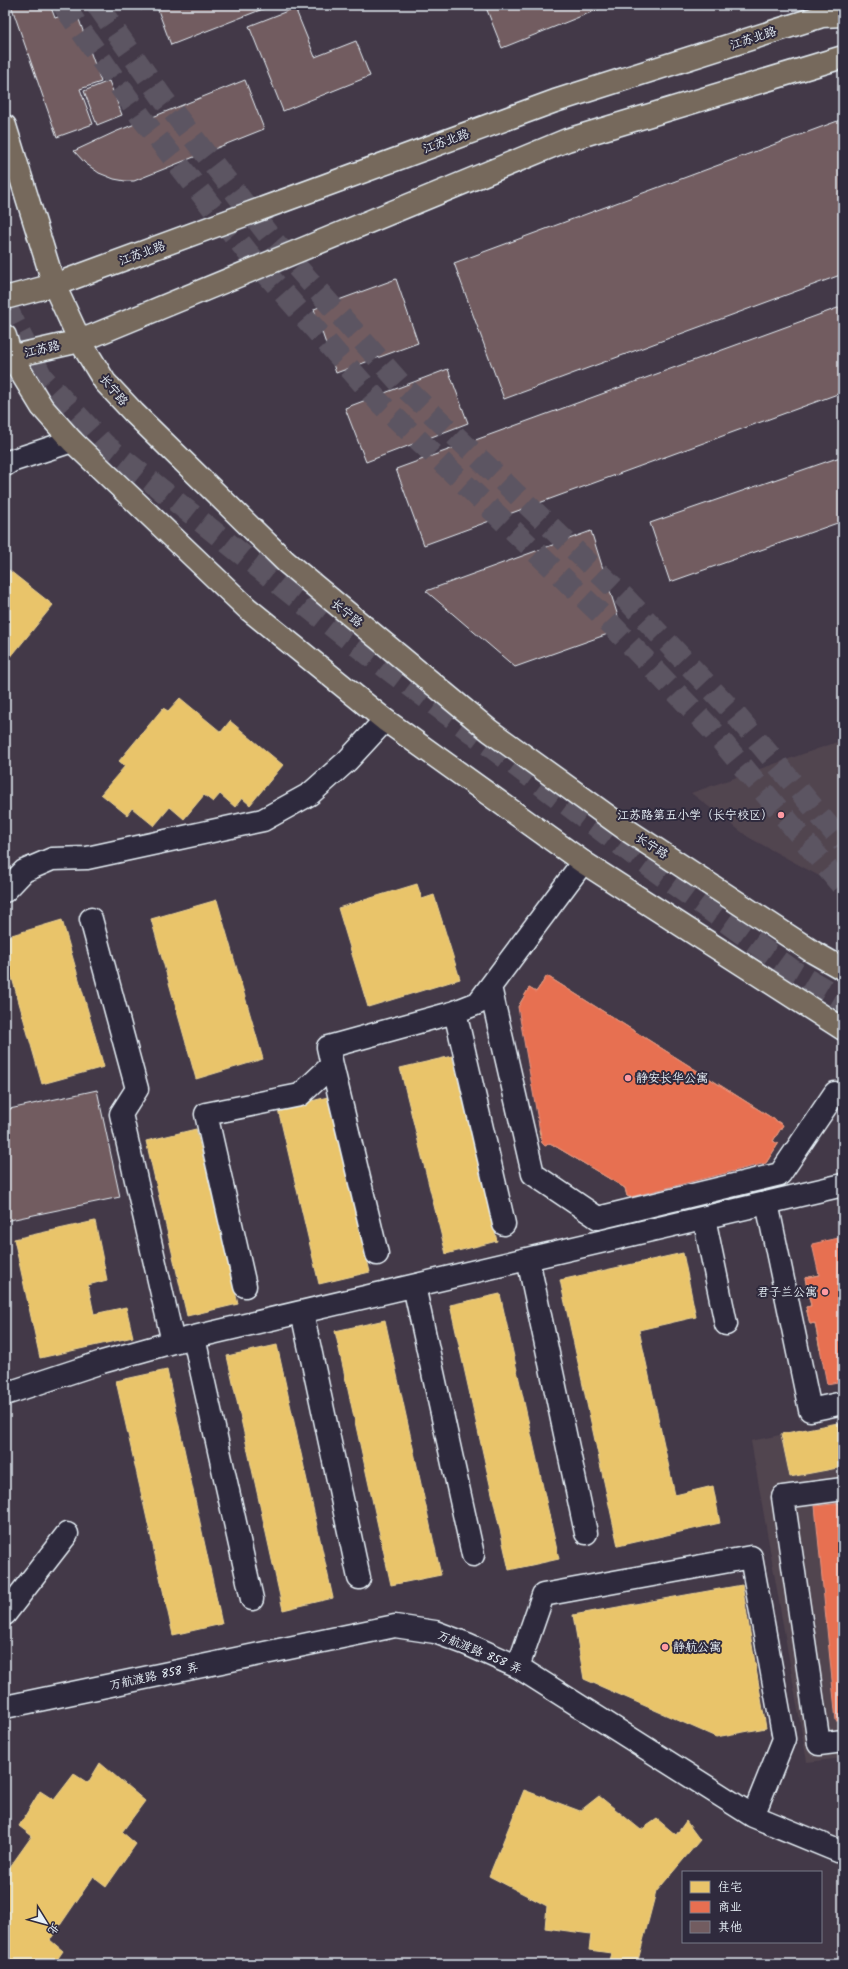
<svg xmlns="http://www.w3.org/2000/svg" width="848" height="1969" font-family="Kalam,'LXGW WenKai TC',sans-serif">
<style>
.built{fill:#51444f}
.homes{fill:#e9c46a;stroke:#e9d295}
.shops{fill:#e76f51;stroke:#e79683}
.building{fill:#725c60;stroke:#e8f1f8}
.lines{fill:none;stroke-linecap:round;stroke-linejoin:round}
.highway-tunnel{stroke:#5c5562;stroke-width:22;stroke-dasharray:22 11;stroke-linecap:butt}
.minor-casing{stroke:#e8f1f8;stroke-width:25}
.major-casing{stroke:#e8f1f8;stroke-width:25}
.minor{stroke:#2f2a3d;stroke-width:22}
.major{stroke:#76695c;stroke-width:22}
.poi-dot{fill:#ff9aa2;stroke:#2f2a3d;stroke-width:1.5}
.labels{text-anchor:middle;stroke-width:4;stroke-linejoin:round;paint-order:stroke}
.street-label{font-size:12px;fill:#e8f1f8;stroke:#2f2a3d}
.poi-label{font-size:12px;fill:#e8f1f8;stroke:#2f2a3d;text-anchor:end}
</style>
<rect width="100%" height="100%" fill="#433948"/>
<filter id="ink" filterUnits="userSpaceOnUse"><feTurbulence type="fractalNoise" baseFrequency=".025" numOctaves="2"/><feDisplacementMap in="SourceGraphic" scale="8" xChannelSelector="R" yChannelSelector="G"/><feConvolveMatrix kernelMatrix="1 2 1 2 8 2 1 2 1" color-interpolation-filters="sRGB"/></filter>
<g filter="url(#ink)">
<path class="built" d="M843 740V889L748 837 691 793Z
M843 1422V1758L807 1762 751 1441Z"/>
<path class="homes" d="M5 567 53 605 5 664Z
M180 698 221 732 230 721 283 765 250 805 242 798 235 807 220 794 213 802 204 795 184 819 170 807 154 826 132 808 127 815 101 794 125 766 119 761 163 708 168 711Z
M417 884 422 899 434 895 460 979 368 1007 338 908Z
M217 900 263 1059 196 1079 151 919Z
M62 920 104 1067 42 1084 5 953V937Z
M547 976 783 1125 773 1141 778 1144 766 1163 727 1138 716 1156 721 1159 709 1177 639 1134 634 1141 664 1159 642 1194 630 1197 627 1196 625 1188 550 1143 545 1146 542 1143 539 1130 561 1096 591 1114 595 1107 528 1066 540 1047 546 1050 558 1032 518 1007 529 988 536 992Z
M452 1056 497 1241 446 1254 400 1068Z
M328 1097 370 1272 319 1284 278 1109Z
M196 1129 238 1304 187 1316 146 1141Z
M95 1221 107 1280 88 1285 94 1314 126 1307 133 1337 40 1358 14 1239Z
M843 1252V1345L820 1350 815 1323 810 1324 806 1307 811 1306 805 1278 841 1270 838 1253Z
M683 1253 696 1317 639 1330 675 1495 713 1486 720 1523 618 1546 560 1280Z
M500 1294 559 1559 509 1570 450 1305Z
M385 1320 441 1575 391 1585 335 1331Z
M277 1345 333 1598 283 1610 227 1356Z
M167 1370 222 1624 173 1635 116 1381Z
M843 1422V1467L790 1477 781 1434Z
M742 1585 766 1728 716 1737 584 1679 573 1615Z
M100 1763 145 1801 122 1832 136 1844 106 1887 93 1877 50 1940 63 1951 54 1964H5V1874L32 1836 19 1826 40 1791 54 1800 74 1774 88 1783Z
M524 1790 580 1811 599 1796 641 1830 657 1819 676 1835 686 1821 700 1840 656 1892 637 1964H608L611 1953 589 1950 591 1934 545 1928 547 1906 489 1876Z"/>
<path class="shops" d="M547 976 783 1125 773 1141 778 1144 766 1163 630 1197 627 1196 625 1188 550 1143 545 1146 542 1143 518 1007 529 988 536 992Z
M843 1237V1381L827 1384 815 1323 810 1324 806 1307 811 1306 805 1278 819 1275 812 1244Z
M843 1503V1720L836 1721 815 1506Z"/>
<path class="building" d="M11 5H50L55 18 76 11 101 82 80 89 93 124 57 137Z
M139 5H153L141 10Z
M156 5H273L171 45Z
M485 5H609L502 48Z
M295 8 315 57 356 41 370 76 283 111 249 26Z
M245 80 264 129 134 181H125L114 179 99 173 85 163 74 151 115 132Z
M109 81 122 115 97 125 84 91Z
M843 119V274L504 399 454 263Z
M396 279 418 343 336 373 314 309Z
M843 306V392L424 545 396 469Z
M448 369 468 423 366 462 345 408Z
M843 456V521L670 582 650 523Z
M591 531 622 629 515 667 426 591Z
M97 1090 120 1197 5 1221V1110Z"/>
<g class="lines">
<path class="highway-tunnel" d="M63 5 141 117 249 254 381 404 606 619 714 732 843 887
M97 5 164 100 270 237 401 384 626 599 735 714 843 843
M5 305 42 377 104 444 348 639 634 855 792 970 843 1000"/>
<g class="minor-casing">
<path id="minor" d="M5 465 11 461 72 441
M5 891 24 871 52 859 87 858 263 820 310 794 347 761 385 720
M91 919 137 1089 121 1114 173 1342
M490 987 533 1174 598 1218 780 1174 835 1093
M455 1012 504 1224
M332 1065 377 1254
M767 1203 810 1410 843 1403
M704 1218 726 1324
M528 1259 586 1533
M245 1286 206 1114 300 1095 332 1065 328 1047 455 1012 478 1003 583 862
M414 1286 473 1555
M302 1312 359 1578
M194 1338 252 1599
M5 1394 102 1362 173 1342 843 1185
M843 1489 783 1497 819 1744 843 1741
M5 1614 67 1534
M518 1667 543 1595 751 1557 784 1739 753 1816
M5 1707 395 1626 435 1632 467 1644 518 1667 753 1816 843 1853"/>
</g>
<g class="major-casing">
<path id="major" d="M5 126 54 285 80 341 105 382 134 413 286 562 490 731 627 830 813 952 843 969
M5 298 54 285 555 101 822 16 843 15
M5 336 11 356 42 407 72 441 247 608 385 720 583 862 843 1029
M5 358 80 341 567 140 843 57"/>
</g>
<use href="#minor" class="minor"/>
<use href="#major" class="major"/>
</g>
</g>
<g class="poi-dot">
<circle cx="781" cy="815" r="4"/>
<circle cx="628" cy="1078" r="4"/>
<circle cx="825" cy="1292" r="4"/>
<circle cx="665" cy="1647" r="4"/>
</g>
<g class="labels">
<g class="street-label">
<text transform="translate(753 38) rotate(-18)" y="4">江苏北路</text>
<text transform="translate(446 141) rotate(-20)" y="4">江苏北路</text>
<text transform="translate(142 253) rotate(-20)" y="4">江苏北路</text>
<text transform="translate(42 349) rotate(-13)" y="4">江苏路</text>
<text transform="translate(114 390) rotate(50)" y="4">长宁路</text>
<text transform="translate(347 613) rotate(39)" y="4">长宁路</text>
<text transform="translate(652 846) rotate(33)" y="4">长宁路</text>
<text transform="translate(480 1652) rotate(23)" y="4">万航渡路 858 弄</text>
<text transform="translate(154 1676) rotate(-12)" y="4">万航渡路 858 弄</text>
</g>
<g class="poi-label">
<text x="773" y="819">江苏路第五小学（长宁校区）</text>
<text x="636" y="1082" text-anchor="start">静安长华公寓</text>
<text x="817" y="1296">君子兰公寓</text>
<text x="673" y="1651" text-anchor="start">静航公寓</text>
</g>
</g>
<rect width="848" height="1969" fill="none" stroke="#2f2a3d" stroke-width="20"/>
<rect x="10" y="10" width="828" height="1949" fill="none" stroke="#e8f1f8" stroke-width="1.5" filter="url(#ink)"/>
<rect x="682" y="1871" width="140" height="72" fill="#2f2a3d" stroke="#797a88"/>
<rect x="690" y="1881" width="20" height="12" fill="#e9c46a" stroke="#797a88"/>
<text x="718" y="1891" font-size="12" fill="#e8f1f8">住宅</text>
<rect x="690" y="1901" width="20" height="12" fill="#e76f51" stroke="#797a88"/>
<text x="718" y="1911" font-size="12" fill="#e8f1f8">商业</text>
<rect x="690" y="1921" width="20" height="12" fill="#725c60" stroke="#797a88"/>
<text x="718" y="1931" font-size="12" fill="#e8f1f8">其他</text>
<g transform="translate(46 1923) rotate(127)" stroke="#2f2a3d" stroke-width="3" paint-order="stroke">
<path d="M0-3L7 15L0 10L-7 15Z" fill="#e8f1f8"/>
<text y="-6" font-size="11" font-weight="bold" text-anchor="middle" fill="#e8f1f8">北</text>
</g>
</svg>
